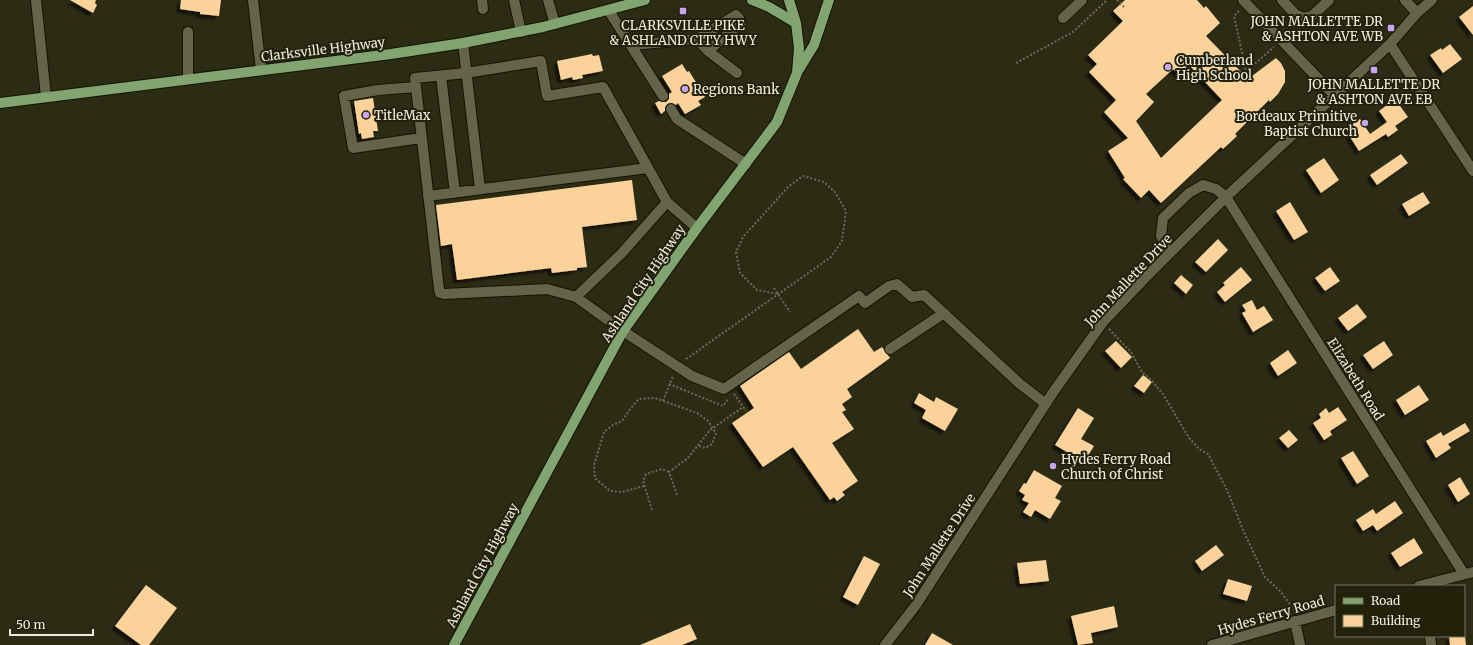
<svg xmlns="http://www.w3.org/2000/svg" width="1473" height="645" font-family="Merriweather,serif">
<style>
.building{fill:#fad29a;fill-rule:evenodd;filter:url(#shadow)}
.lines{fill:none;stroke-linecap:round;stroke-linejoin:round}
.minor-casing{stroke:#151401;stroke-width:12}
.major-casing{stroke:#151401;stroke-width:12}
.path{stroke:#6b6b57;stroke-width:2;stroke-dasharray:2 2;stroke-linecap:butt}
.minor{stroke:#64644b;stroke-width:10}
.major{stroke:#81a471;stroke-width:10}
.poi-dot{fill:#c6a6f0;stroke:#22220b;stroke-width:1.5}
.labels{text-anchor:middle;stroke-width:4;stroke-linejoin:round;paint-order:stroke}
.poi-label{font-size:13px;fill:#ededdf;stroke:#22220b;text-anchor:start}
.street-label{font-size:13px;fill:#ededdf;stroke:#22220b}
</style>
<defs>
<filter id="shadow"><feDropShadow dx="-3.5" dy="3.5" stdDeviation="1" flood-color="#0009"/></filter>
</defs>
<rect width="100%" height="100%" fill="#2c2c15"/>
<path class="building" d="M70 0H96L95 3 97 5 93 13Z
M181 0H221L219 16 200 14V12L180 9Z
M1125 0H1197L1204 8 1206 6 1220 23 1206 36 1248 79 1276 58 1281 63 1285 71V82L1278 94 1270 102 1269 100 1235 134 1237 136 1223 149 1221 147 1161 203 1149 190 1141 198 1123 179 1125 178 1108 151 1128 138 1104 112 1116 100 1089 72 1097 64 1088 55 1123 21 1113 11ZM1189 65 1222 100 1161 158 1136 121 1154 102 1146 94 1173 69 1178 74Z
M1473 6V35L1459 17Z
M1450 44 1462 59 1443 73 1430 55 1441 48 1442 50Z
M592 54 593 56 599 55 603 71 582 75 583 78 573 80 572 77 561 80 557 61Z
M682 64 687 72 689 71 705 97 698 101 701 105 685 114 678 103 676 105 671 103 666 106 665 111 661 114 655 103 659 101 663 102H666L669 99V94L672 92 662 76Z
M373 98 378 131H373L374 137 362 139 361 133 359 134 354 101Z
M1395 99 1408 117 1395 126 1398 130 1388 137 1386 134 1359 151 1345 129 1360 119 1370 134 1387 122 1379 111Z
M1401 154 1408 163 1377 185 1370 175Z
M1324 158 1339 180 1321 193 1306 170Z
M632 180 637 220 582 227 587 267 577 268V270L552 273 551 268 457 280 452 244 441 246 436 205Z
M1423 192 1430 203 1409 216 1402 204Z
M1290 202 1308 232 1294 240 1276 211Z
M1218 239 1228 250 1206 272 1195 262Z
M1241 267 1252 280 1225 302 1217 292 1225 285 1223 283Z
M1330 267 1340 281 1325 291 1315 278Z
M1181 275 1193 285 1186 294 1174 283Z
M1252 300 1257 310 1264 306 1273 320 1253 332 1242 313 1246 311 1242 305Z
M1357 304 1367 317 1348 331 1338 318Z
M858 329 874 352 882 347 890 358 847 389 852 397 842 404 846 410 842 412 854 429 832 443 858 481 842 492 845 495 837 501 834 497 830 500 793 447 763 467 732 423 754 408 740 386 789 352 801 369Z
M1116 341 1132 357 1121 368 1105 351Z
M1384 341 1393 355 1373 369 1363 355Z
M1288 350 1297 363 1278 376 1270 363Z
M1143 375 1152 382 1144 393 1134 386Z
M1419 385 1429 400 1405 415 1396 400Z
M919 393 934 402 936 397 958 409 945 431 922 418 926 410 914 403Z
M1338 407 1347 420 1330 431 1332 435 1324 440 1313 423 1321 418 1319 414 1326 408 1329 413Z
M1078 408 1094 418 1081 439 1094 446 1084 462 1055 445Z
M1465 423 1470 431 1448 444 1451 448 1436 458 1426 441 1441 432 1443 436Z
M1289 430 1298 440 1288 448 1279 438Z
M1353 451 1369 476 1357 484 1341 458Z
M1034 470 1062 486 1055 498 1061 501 1050 519 1035 510 1031 517 1023 512 1029 503 1022 500 1025 495 1019 491 1024 483 1026 484Z
M1460 477 1470 494 1458 502 1448 485Z
M1395 501 1403 513 1377 531 1373 525 1363 531 1356 520 1373 509 1376 514Z
M1414 538 1423 553 1400 567 1391 553Z
M1216 545 1224 555 1202 571 1195 561Z
M864 556 880 564 858 605 843 597Z
M1046 560 1049 581 1020 584 1017 563Z
M1228 579 1252 586 1247 601 1223 594Z
M146 585 177 608 149 645H141L115 626Z
M1114 606 1118 627 1091 633 1093 643 1078 645 1071 616Z
M690 624 697 639 682 645H640Z
M932 633 953 645H925Z
M1449 636H1465L1466 645H1450Z"/>
<g class="lines">
<g class="minor-casing">
<path id="minor" d="M36 0 46 97
M253 0 261 70
M482 0 483 9
M514 0 521 32
M548 0 555 24
M1243 0 1334 95
M1282 0 1295 14 1303 18 1312 16 1329 0
M1405 0 1417 13
M609 11 663 96
M1063 18 1082 0
M697 39 708 51 737 73
M463 43 480 189
M1390 44 1473 171
M632 45 697 39 736 15 739 18 741 23 708 51
M441 76 455 193
M188 79V32
M416 87 378 90 344 96 353 148 421 138
M671 109 677 119 746 164
M428 196 648 168
M697 228 667 202 603 87 547 96 541 61 466 73 415 78 439 289 440 293 444 294 547 289 576 297 623 331 692 376 724 389 859 296 865 303 889 286 897 284 912 297 924 295 1020 384 1046 404
M1169 254 1161 236 1163 218 1189 193 1203 185 1216 189 1226 197 1464 574
M576 297 621 254 667 202
M890 349 944 313
M1419 586 1473 572
M1295 621 1300 645
M1430 636 1431 645
M885 645 916 605 1054 391 1103 322 1146 277 1226 197 1390 44 1417 13 1432 0
M1212 645 1336 610"/>
</g>
<g class="major-casing">
<path id="major" d="M752 0 769 7 796 23
M798 71 814 45 829 0
M0 103 391 54 463 43 543 27 645 0
M454 645 623 331 697 228 777 122 797 73 799 48 796 23 789 0"/>
</g>
<path class="path" d="M1117 0 1124 7
M1239 11 1234 16 1246 71 1250 76 1244 83
M1016 63 1073 32 1107 0
M1243 74 1274 47
M774 288 790 312
M1109 329 1131 352 1142 372 1151 380 1163 394 1189 438 1199 449 1208 454 1227 490 1243 530 1265 577 1281 592 1294 610
M686 359 831 257 842 241 846 211 835 192 824 182 803 176 789 186 743 237 736 252 740 273 757 290 778 294
M669 384 723 406 728 399
M734 394 746 411
M663 401 673 376
M644 486 622 492 610 491 595 478 594 465 604 432 613 425 622 421 630 409 639 399 655 398 697 413 708 421 716 433 712 444 705 448 697 445
M677 495 669 472 688 458 710 430 743 407
M652 510 643 481 646 474 662 469 669 472"/>
<use href="#minor" class="minor"/>
<use href="#major" class="major"/>
</g>
<g class="poi-dot">
<rect x="679" y="7" width="8" height="8" rx="2"/>
<rect x="1387" y="24" width="8" height="8" rx="2"/>
<circle cx="1168" cy="67" r="4"/>
<rect x="1370" y="66" width="8" height="8" rx="2"/>
<circle cx="685" cy="89" r="4"/>
<circle cx="366" cy="115" r="4"/>
<circle cx="1365" cy="123" r="4"/>
<circle cx="1053" cy="466" r="4"/>
</g>
<g class="labels">
<g class="poi-label">
<text x="1383" y="26" text-anchor="end">JOHN MALLETTE DR<tspan x="1383" dy="15">&amp; ASHTON AVE WB</tspan></text>
<text x="683" y="30" text-anchor="middle">CLARKSVILLE PIKE<tspan x="683" dy="15">&amp; ASHLAND CITY HWY</tspan></text>
<text x="1176" y="65">Cumberland<tspan x="1176" dy="15">High School</tspan></text>
<text x="1374" y="89" text-anchor="middle">JOHN MALLETTE DR<tspan x="1374" dy="15">&amp; ASHTON AVE EB</tspan></text>
<text x="693" y="94">Regions Bank</text>
<text x="374" y="120">TitleMax</text>
<text x="1357" y="121" text-anchor="end">Bordeaux Primitive<tspan x="1357" dy="15">Baptist Church</tspan></text>
<text x="1061" y="464">Hydes Ferry Road<tspan x="1061" dy="15">Church of Christ</tspan></text>
</g>
<g class="street-label">
<text transform="translate(323 49) rotate(-7)" y="5">Clarksville Highway</text>
<text transform="translate(1128 280) rotate(-47)" y="5">John Mallette Drive</text>
<text transform="translate(643 283) rotate(-56)" y="5">Ashland City Highway</text>
<text transform="translate(1356 379) rotate(58)" y="5">Elizabeth Road</text>
<text transform="translate(939 545) rotate(-57)" y="5">John Mallette Drive</text>
<text transform="translate(482 565) rotate(-62)" y="5">Ashland City Highway</text>
<text transform="translate(1271 615) rotate(-16)" y="5">Hydes Ferry Road</text>
</g>
</g>
<rect x="1335" y="585" width="130" height="52" fill="#22220b" stroke="#737360"/>
<rect x="1343" y="598" width="20" height="6" fill="#81a471" stroke="#737360"/>
<text x="1371" y="605" font-size="12" fill="#ededdf">Road</text>
<rect x="1343" y="615" width="20" height="12" fill="#fad29a" stroke="#737360"/>
<text x="1371" y="625" font-size="12" fill="#ededdf">Building</text>
<path d="M10 629v6h83v-6" fill="none" stroke="#ededdf" stroke-width="2"/>
<text x="16" y="629" font-size="12" fill="#ededdf" stroke="#22220b" stroke-width="3" paint-order="stroke">50 m</text>
</svg>
